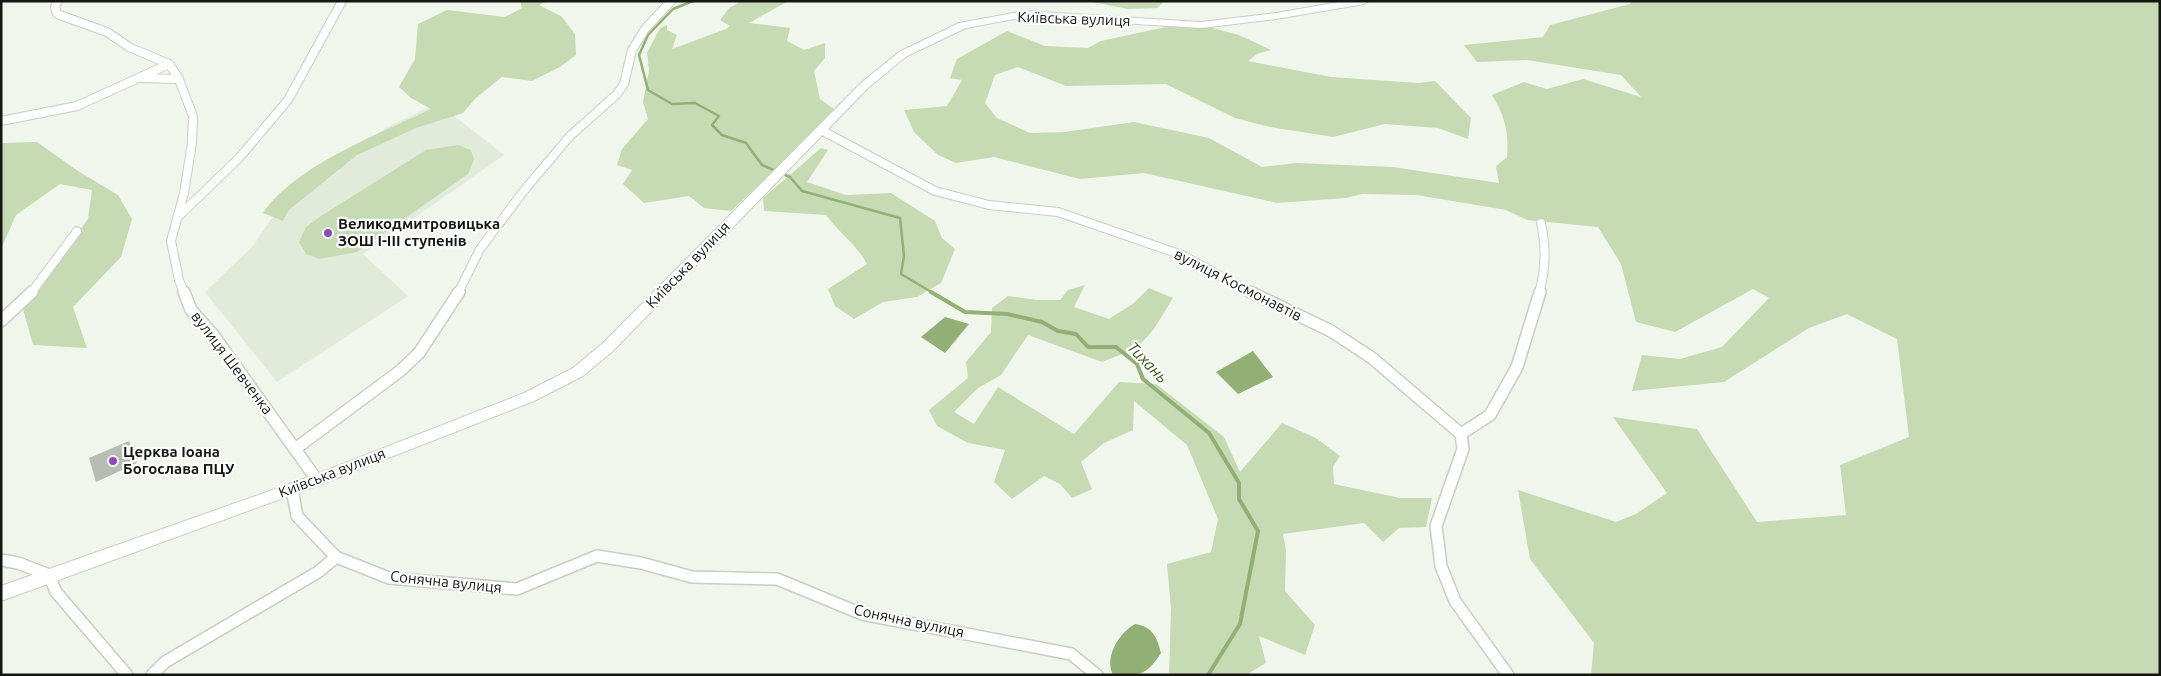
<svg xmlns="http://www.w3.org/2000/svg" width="2161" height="676" font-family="Ubuntu,sans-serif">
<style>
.built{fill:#e2ebda}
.green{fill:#c6dbb3}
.water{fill:#92b075}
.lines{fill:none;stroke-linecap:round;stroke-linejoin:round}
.stream-far1{stroke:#92b075;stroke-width:2.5}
.stream{stroke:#92b075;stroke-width:4}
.building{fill:#b8bdb4}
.minor-far1-casing{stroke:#c8cec4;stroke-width:10}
.minor-casing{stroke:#c8cec4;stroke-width:14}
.secondary-casing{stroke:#c8cec4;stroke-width:2}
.minor-far1{stroke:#fff;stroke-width:8}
.minor{stroke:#fff;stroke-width:11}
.secondary{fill:#fff;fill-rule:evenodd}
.poi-dot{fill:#9049bc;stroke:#fff;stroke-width:2}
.labels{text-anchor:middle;stroke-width:4.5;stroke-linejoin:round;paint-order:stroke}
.street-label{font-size:15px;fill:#141613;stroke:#fff}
.poi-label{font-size:15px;font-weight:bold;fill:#141613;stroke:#fff;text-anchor:start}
.water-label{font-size:16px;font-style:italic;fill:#3c581a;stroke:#fff}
</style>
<rect width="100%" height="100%" fill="#f0f6ec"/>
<path class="built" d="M438 103 504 155 363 254 408 296 277 382 205 292 253 246 271 219 337 162 387 127Z"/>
<path class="green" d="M520 1H547L539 5 561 16 575 34 576 55 560 67 532 81 502 77 476 98 463 113 416 128 357 155 289 210 283 221 263 213C296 165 379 134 431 109L411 98 399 87 415 59 418 24 447 10 505 17 522 8Z
M742 1H788L749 23 790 28 787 41 804 50 825 43V58L814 71 820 99 834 109 782 163 731 211 704 208 689 196 644 203 623 184 632 170 617 165 622 149 648 119 643 102 649 70 647 53 660 28 667 25V30L677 35 672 49 726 29 730 26 720 20 729 8Z
M1087 1H1165L1157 8 1128 9Z
M1632 1H2160V675H1591L1594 643 1530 559 1518 490 1616 522 1636 514 1667 493 1613 417 1697 429 1757 522 1846 515 1840 465 1909 437 1897 339 1847 314 1809 328 1724 382 1632 391 1642 355 1680 359 1722 347 1769 298 1753 289 1675 332 1636 322 1621 264 1598 227 1527 220 1506 210 1416 195 1362 194 1346 198 1277 203 1144 173 1080 179 994 157 956 163 938 155 914 132 904 110 947 106 962 80 950 78 957 59 1007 31 1045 46 1088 48 1101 41 1179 24 1201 25 1239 35 1271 50 1257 54 1248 61 1331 77 1418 83 1435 81 1471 118 1468 139 1438 128 1385 124 1333 137 1270 127 1235 118 1166 84 1066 86 1018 67 995 75 985 103 997 118 1030 133 1064 132 1134 122 1209 138 1262 167 1297 163 1393 167 1499 183 1496 166 1507 157C1509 132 1505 117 1492 95L1524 82 1547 89 1583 79 1641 97 1621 75 1527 60 1477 62 1464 45 1543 37 1550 25 1630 4Z
M37 142 78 171 118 195 132 219 121 257 73 307 87 348 33 345 23 309 88 219 92 190 60 184 16 215 1 249V143Z
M458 145 471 150 474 160 468 174 357 252 319 259 306 254 299 242 306 227 321 216 426 150Z
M821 148 828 150 807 182 846 195 891 193 935 221 942 238 955 249 941 283 917 297 883 302 854 319 835 306 828 289 867 264C857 245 839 233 826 215L764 211 763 198Z
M1085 285 1074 307 1109 319 1134 303 1149 288 1173 298 1154 329 1137 348 1102 362 1028 335 1001 375 978 388 954 412 974 424 998 387 1074 434 1119 382 1156 384 1224 437 1240 472 1282 423 1316 438 1340 456 1333 467 1334 484 1400 498H1432L1426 527 1399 528 1383 542 1364 523 1283 534 1286 551 1285 591 1315 625 1305 655 1259 636 1266 663 1246 675H1169L1171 609 1167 564 1211 552 1218 519 1187 445 1134 401 1133 430 1104 443 1081 462 1092 489 1072 498 1060 484 1044 476 1012 499 994 482 1005 450 968 443 937 426 929 410 968 378 966 362 991 332 992 308 1008 296 1037 300H1060L1068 290Z"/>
<path class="water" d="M945 317 969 324 945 353 921 337Z
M1253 351 1273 377 1238 394 1216 372Z
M1135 624C1152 626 1157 637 1161 653 1146 676 1141 675 1113 675 1104 657 1119 633 1135 624Z"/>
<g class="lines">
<path class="stream-far1" d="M693 1 673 9 648 35 639 55 648 90 672 104 695 103 719 116 712 125 722 135 746 143 762 165 776 171
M783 174 790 177 802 191 900 218 904 256 901 274 933 293"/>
<path class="stream" d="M931 292 965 312 1007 314 1042 322 1058 331 1076 334 1088 347H1116L1137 364 1143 379 1209 433 1239 483V499L1258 531 1240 624 1208 675"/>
</g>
<path class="building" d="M129 441 137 463 96 482 89 458Z"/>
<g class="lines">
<g class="minor-far1-casing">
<path id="minor-far1" d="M58 1 55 7 57 14 107 32 129 47 169 64
M140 78 179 79
M1 121 77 106 169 64 178 77 193 116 192 143 184 193 171 241 179 280 184 293
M821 130 935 191 989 205 1058 212 1182 255 1252 293
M178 217 239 158 288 100 342 1
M31 293 77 231
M458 293 480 249 526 188 570 136 617 94 624 84 632 50 645 29 671 1
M1539 293C1546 270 1546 246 1541 223"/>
</g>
<g class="minor-casing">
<path id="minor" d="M184 292 191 310 214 336 317 480
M1250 292 1331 331 1372 358 1461 434 1463 449 1436 526 1441 566 1455 601 1508 675
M1 321 32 292
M1461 434 1490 415 1517 367 1540 292
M295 449 400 371 419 353 459 292
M292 489 297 516 336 557 389 578 517 589 597 556 641 563 692 577 777 579 862 614 1071 654 1097 675
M1 560 18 563 49 575 56 592 127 675
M152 675 165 662 318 572 336 557"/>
</g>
<g class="secondary-casing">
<path id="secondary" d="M1345 1H1369L1364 4 1276 19 1201 28 1025 17 966 28 907 56 869 87 613 351 583 376 534 401 322 484 1 601V586L312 476 524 393 573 368 603 343 861 83 899 52 959 23 1025 11 1201 22 1276 13Z"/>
</g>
<use href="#minor-far1" class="minor-far1"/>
<use href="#minor" class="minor"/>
<use href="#secondary" class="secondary"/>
</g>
<g class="poi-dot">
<circle cx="328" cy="233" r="5"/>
<circle cx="113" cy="461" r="5"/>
</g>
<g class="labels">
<g class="street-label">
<text transform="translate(1074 19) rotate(2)" y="5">Київська вулиця</text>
<text transform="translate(688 265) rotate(-46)" y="5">Київська вулиця</text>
<text transform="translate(1238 285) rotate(27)" y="5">вулиця Космонавтів</text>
<text transform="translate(232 363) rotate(53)" y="5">вулиця Шевченка</text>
<text transform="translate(332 473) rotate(-21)" y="5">Київська вулиця</text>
<text transform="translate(446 582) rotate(6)" y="5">Сонячна вулиця</text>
<text transform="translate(909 621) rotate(12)" y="5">Сонячна вулиця</text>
</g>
<g class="poi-label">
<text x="338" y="229">Великодмитровицька<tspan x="338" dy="17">ЗОШ І-ІІІ ступенів</tspan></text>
<text x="123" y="457">Церква Іоана<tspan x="123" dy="17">Богослава ПЦУ</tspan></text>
</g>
<g class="water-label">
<text transform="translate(1148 362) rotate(46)" y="6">Тихань</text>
</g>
</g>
<rect width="2161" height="676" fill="none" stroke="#141613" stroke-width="5"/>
</svg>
